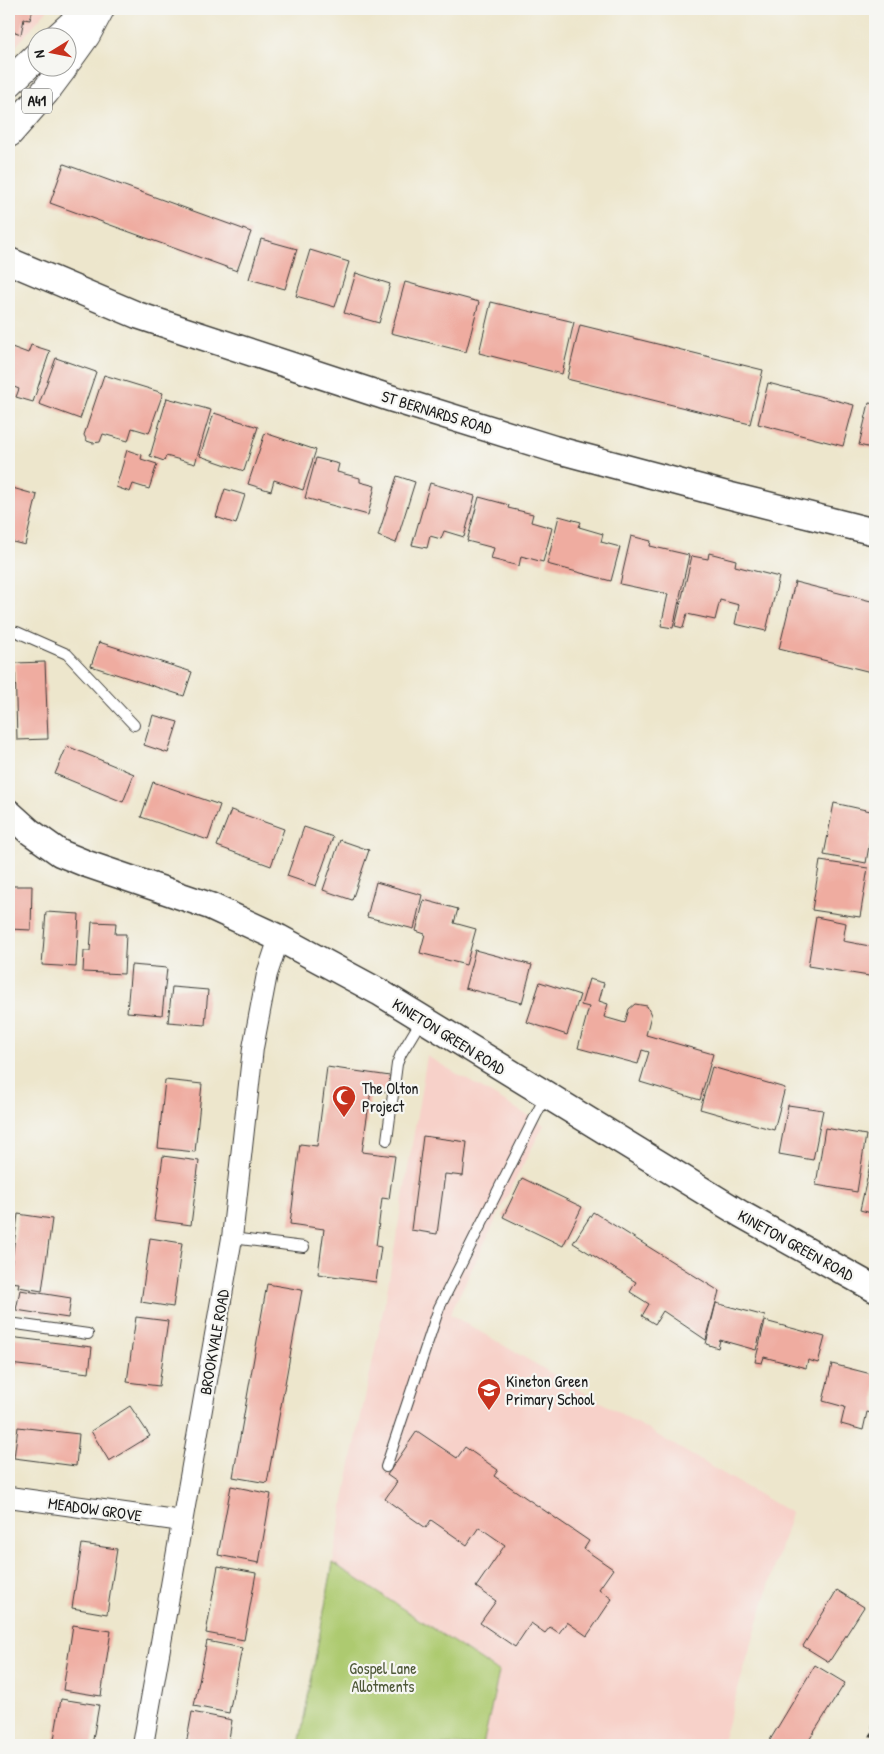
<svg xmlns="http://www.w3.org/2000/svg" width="884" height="1754" font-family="'Patrick Hand',sans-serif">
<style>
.built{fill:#f7d1c9}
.green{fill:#adca70;stroke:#647346}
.building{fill:#efaca0}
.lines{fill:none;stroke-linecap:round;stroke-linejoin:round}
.service-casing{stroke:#3b3a36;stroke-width:12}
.minor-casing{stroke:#3b3a36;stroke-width:22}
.tertiary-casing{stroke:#3b3a36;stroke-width:29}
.trunk-casing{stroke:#3b3a36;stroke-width:30}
.path{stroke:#3b3a36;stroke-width:3;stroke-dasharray:4 4;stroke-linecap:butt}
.service{stroke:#fff;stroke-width:10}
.minor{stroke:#fff;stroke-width:20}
.tertiary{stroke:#fff;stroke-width:26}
.trunk{stroke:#fff;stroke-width:28}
.labels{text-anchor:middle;stroke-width:4.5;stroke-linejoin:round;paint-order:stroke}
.shield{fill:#f6f6f2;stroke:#5d5d5c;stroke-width:1}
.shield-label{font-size:15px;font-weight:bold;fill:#1c1c1c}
.street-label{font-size:16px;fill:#1c1c1c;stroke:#f6f6f2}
.poi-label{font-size:16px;fill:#1c1c1c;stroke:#f6f6f2;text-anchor:start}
.park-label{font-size:16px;fill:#4f5939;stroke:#f6f6f2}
</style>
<rect width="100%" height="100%" fill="#f6f6f2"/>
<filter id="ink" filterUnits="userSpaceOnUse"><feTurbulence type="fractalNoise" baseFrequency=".02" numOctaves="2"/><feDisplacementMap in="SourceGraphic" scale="10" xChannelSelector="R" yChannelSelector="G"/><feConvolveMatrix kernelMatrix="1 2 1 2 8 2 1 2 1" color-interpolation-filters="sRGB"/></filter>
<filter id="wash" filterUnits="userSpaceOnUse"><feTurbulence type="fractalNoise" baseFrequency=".0096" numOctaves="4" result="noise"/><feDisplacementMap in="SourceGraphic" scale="20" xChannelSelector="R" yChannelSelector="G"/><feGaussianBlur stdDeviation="1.12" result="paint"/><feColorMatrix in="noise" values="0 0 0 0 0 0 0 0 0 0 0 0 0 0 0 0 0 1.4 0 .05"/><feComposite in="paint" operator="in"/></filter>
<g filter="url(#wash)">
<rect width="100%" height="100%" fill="#ede6cc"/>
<path class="built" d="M9 9H48L9 54Z
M427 1056 544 1125 521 1168 450 1314 791 1513 721 1745H483L499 1672 333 1563 347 1483 386 1297Z"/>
<path class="green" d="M333 1563 499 1672 483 1745H299Z"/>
<g id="blocks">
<path class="building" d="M9 9H33L30 20 24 19 21 34 9 30Z
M64 164 251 232 237 271 50 203Z
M261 239 297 249 285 289 249 279Z
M310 250 349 262 335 307 296 296Z
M356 273 390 284 379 323 344 313Z
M405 282 479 302 466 352 391 333Z
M491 302 574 322 562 374 479 353Z
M580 325 763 370 750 424 567 379Z
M31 345 50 351 33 402 16 397 19 389 9 385V346L28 353Z
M56 358 96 372 80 419 39 404Z
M104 375 163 393 149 433 132 428 128 441 103 434 100 442 93 443 87 441 84 435Z
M768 383 854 405 843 446 758 424Z
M167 398 211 410 195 464 166 456 164 461 150 456Z
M869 403 875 404V449L859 445Z
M214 413 258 427 244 471 200 456Z
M265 433 316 450 303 490 274 480 271 491 248 484Z
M127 450 142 455 141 459 157 464 149 489 133 484 130 492 116 487Z
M316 458 339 464 337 472 360 478V482L375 486 368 515 305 498Z
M397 476 415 482 396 543 378 536Z
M430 483 475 496 464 537 444 531 441 539 430 536 427 548 412 545Z
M9 487 37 495 25 545 9 541Z
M225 489 245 495 236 524 216 517Z
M479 497 509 505 508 508 533 514 531 522 552 528 543 562 521 556 519 566 491 559 494 548 467 541Z
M559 516 581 522 579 527 603 534 601 542 620 547 611 581 547 564Z
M631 536 651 541 650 546 689 555 673 628 661 626 668 594 620 584Z
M709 553 736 560 735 566 779 577 766 631 735 624 739 605 720 600 715 620 687 614 683 628 675 626 692 556 708 559Z
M795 582 875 602V673L779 649Z
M99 642 192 672 184 696 91 666Z
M45 662 48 739 17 740 15 663Z
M153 715 178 722 168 753 144 745Z
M67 746 134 774 123 802 55 774Z
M153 782 220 805 208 840 141 817Z
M834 803 875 812 866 863 824 855Z
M231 810 284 829 271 866 217 846Z
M304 827 333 837 316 886 287 876Z
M340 840 369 850 352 900 323 890Z
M820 861 868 868 860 917 812 910Z
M376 882 422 895 414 929 367 917Z
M9 886H32L31 930 9 929Z
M424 900 458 909 454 923 476 929 466 965 420 953 425 934 416 931Z
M46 912 79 914 76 967 42 965Z
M816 917 846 923 843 941 875 947V977L808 966Z
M92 922 116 923 115 934H126L124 974 83 972 84 951H90Z
M475 950 532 965 522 1003 465 988Z
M131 965 167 968 162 1015 127 1012Z
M589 979 604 983 599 1001 608 1004 604 1017 625 1023 629 1009 635 1004 647 1006 651 1015 646 1035 713 1054 700 1100 640 1082 649 1052 642 1050 638 1064 578 1048 589 1007 581 1005Z
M540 982 580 995 567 1035 527 1022Z
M172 987 208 990 205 1025 168 1022Z
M327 1067 390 1076 388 1092 371 1090 362 1152 395 1156 389 1199 382 1198 376 1246 381 1247 376 1282 318 1274 324 1229 290 1224 300 1144 317 1146Z
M712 1067 785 1088 774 1130 700 1109Z
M165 1080 202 1084 195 1152 158 1148Z
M788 1105 823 1110 813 1160 779 1154Z
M825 1128 866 1135 857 1192 816 1185Z
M423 1136 467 1142 463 1176 445 1174 437 1234 411 1230Z
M163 1156 199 1161 191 1225 154 1220Z
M871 1161 875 1162V1214L860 1210Z
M522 1178 582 1207 563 1246 503 1217Z
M593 1212 719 1291 706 1340 663 1311 655 1324 642 1316 649 1304 630 1292 636 1282 573 1243Z
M18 1214 52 1219 42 1291 18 1287 19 1283 9 1282Z
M150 1238 182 1243 173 1307 141 1302Z
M267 1284 302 1290 267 1483 233 1477Z
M20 1290 71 1298 68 1318 16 1310Z
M716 1303 765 1316 756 1350 720 1340 718 1348 706 1344Z
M136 1317 168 1321 159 1386 127 1382Z
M765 1321 825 1337 818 1363 808 1360 806 1368 764 1357 762 1363 755 1362Z
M9 1337 92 1347 89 1373 9 1364Z
M832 1364 875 1375V1414L867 1412 863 1430 841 1424 845 1407 823 1401Z
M130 1406 150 1436 109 1461 91 1431Z
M9 1427H12L10 1447 9 1446Z
M18 1427 79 1434 76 1466 14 1458Z
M417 1431 457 1458 465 1447 498 1470 494 1476 589 1541 584 1549 613 1569 599 1589 612 1599 587 1636 567 1622 559 1633 550 1627 545 1633 531 1623 515 1647 480 1623 496 1601 476 1587 505 1545 479 1527 467 1545 431 1520 426 1528 385 1499 397 1482 387 1475Z
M231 1486 271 1494 259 1563 218 1555Z
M82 1544 117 1549 107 1614 72 1608Z
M218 1566 256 1573 244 1640 206 1633Z
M837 1590 864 1607 829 1662 803 1646Z
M73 1625 111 1631 101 1696 63 1690Z
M207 1641 242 1648 229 1713 194 1706Z
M815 1665 845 1683 806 1745H767Z
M61 1699 99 1705 92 1745H53Z
M192 1712 232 1720 228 1745H186Z"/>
</g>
</g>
<g filter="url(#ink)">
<use href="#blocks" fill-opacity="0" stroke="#3b3a36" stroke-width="1"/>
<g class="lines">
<g class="service-casing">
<path id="service" d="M9 631 17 632 67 654 134 725
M387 1140 397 1064 401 1054 422 1019
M232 1238 304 1247
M9 1323 88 1334
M386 1467 439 1308 546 1095"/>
</g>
<g class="minor-casing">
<path id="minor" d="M9 1497 182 1521
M143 1745 232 1238 253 1048 267 974 279 938"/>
</g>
<g class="tertiary-casing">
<path id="tertiary" d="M9 261 137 315 390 398 554 449 727 495 875 532
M9 813 29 831 60 853 87 864 210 906 279 938 379 992 741 1214 875 1289"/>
</g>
<g class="trunk-casing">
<path id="trunk" d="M57 38 89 9
M68 60 86 35 100 9
M9 83 38 55
M9 133 45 92 63 68"/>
</g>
<path class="path" d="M9 171 11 174 9 178
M875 1692 873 1732 875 1733
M868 1745 873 1732"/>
<use href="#service" class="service"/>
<use href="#minor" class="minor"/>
<use href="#tertiary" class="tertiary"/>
<use href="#trunk" class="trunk"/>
</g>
</g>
<defs>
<g id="mosque-pin" transform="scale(1.25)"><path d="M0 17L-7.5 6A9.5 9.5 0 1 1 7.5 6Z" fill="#c8321e" stroke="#f6f6f2"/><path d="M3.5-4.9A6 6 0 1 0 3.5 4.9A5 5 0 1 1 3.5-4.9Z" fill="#fff"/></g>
<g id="school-pin" transform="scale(1.25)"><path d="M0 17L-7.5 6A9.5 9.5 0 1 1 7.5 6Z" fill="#c8321e" stroke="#f6f6f2"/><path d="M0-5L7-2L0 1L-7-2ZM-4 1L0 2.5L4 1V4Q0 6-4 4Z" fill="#fff"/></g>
</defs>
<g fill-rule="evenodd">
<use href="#mosque-pin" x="344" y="1097"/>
<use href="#school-pin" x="489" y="1390"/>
</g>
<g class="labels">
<rect class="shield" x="22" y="88.5" width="30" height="25" rx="4"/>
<g class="shield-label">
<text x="37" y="106">A41</text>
</g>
<g class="street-label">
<text transform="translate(437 412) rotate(17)" y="6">ST BERNARDS ROAD</text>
<text transform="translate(449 1036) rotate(32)" y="6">KINETON GREEN ROAD</text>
<text transform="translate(796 1245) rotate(29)" y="6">KINETON GREEN ROAD</text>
<text transform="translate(214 1342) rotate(-80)" y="6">BROOKVALE ROAD</text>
<text transform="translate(95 1509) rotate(8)" y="6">MEADOW GROVE</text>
</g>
<g class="poi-label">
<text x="362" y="1094">The Olton<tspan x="362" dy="18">Project</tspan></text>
<text x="506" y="1387">Kineton Green<tspan x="506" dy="18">Primary School</tspan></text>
</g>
<g class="park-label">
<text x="383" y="1674">Gospel Lane<tspan x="383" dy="18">Allotments</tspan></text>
</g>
</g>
<rect width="884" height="1754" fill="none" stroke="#f6f6f2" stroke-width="30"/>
<g transform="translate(52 52) rotate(260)"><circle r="24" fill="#f6f6f2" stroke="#9f9f9c"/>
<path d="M0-4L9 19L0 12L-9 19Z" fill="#c8321e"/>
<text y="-8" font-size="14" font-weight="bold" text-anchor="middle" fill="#1c1c1c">N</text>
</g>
</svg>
